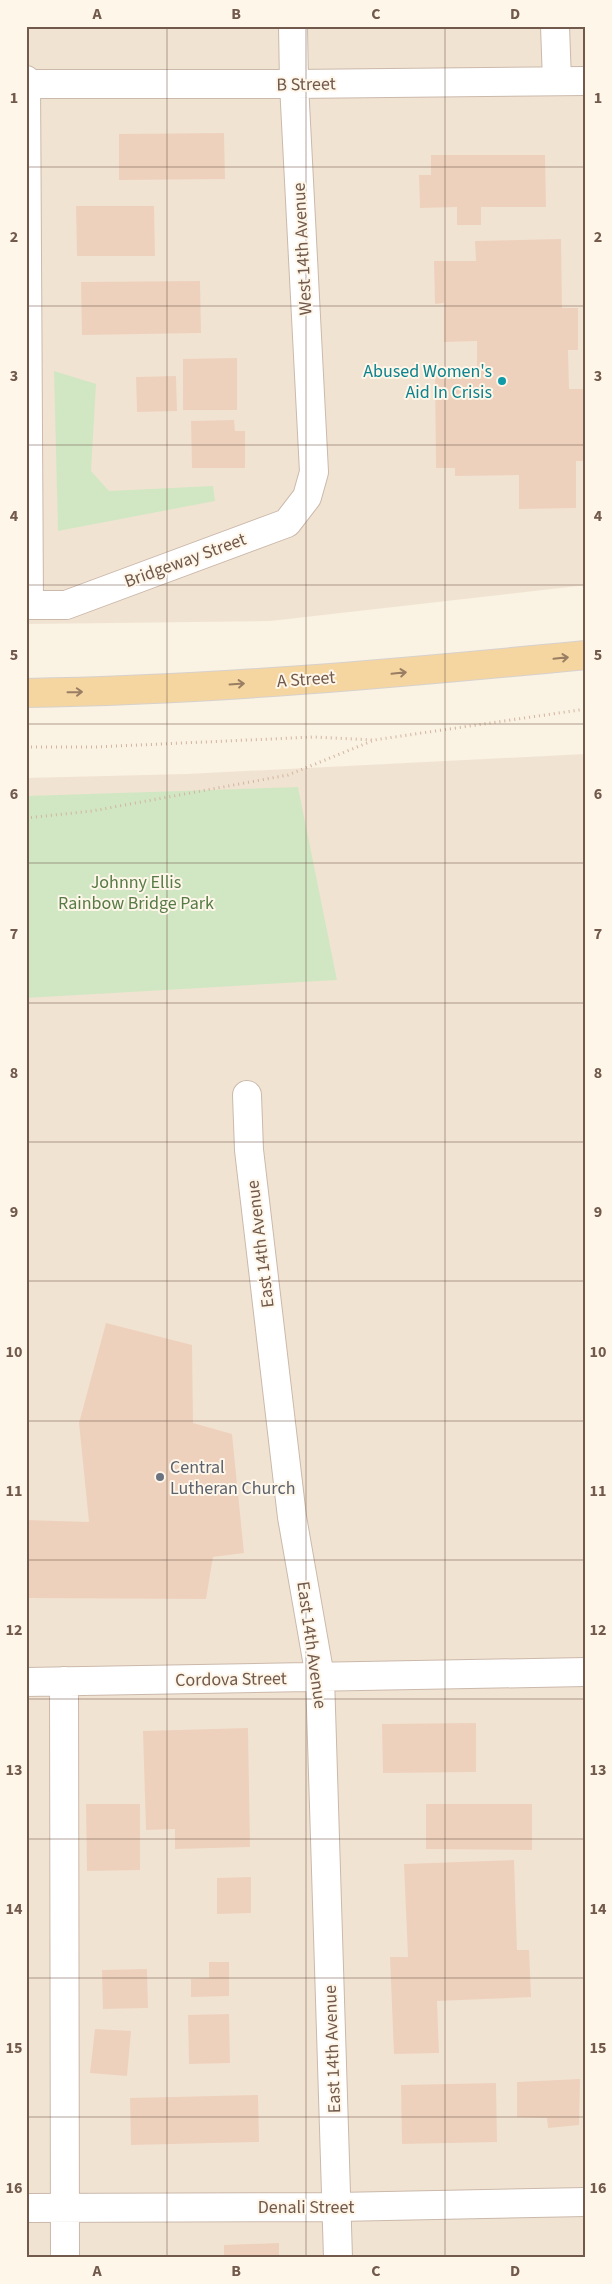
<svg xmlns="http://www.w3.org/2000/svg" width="612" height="2284" font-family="'Source Sans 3',sans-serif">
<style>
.residential{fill:#f1e3d2}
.green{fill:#d1e7c3}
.building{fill:#eed1bd}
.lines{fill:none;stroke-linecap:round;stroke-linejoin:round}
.minor-casing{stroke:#cbb9ab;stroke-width:30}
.major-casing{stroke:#d7d1cd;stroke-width:30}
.path{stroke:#d2b4a0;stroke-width:3;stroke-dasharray:1 4;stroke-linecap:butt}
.minor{stroke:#fff;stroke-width:28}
.major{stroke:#f5d6a0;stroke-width:28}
.oneway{stroke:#997e64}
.grid{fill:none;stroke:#71594b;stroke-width:1;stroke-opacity:0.55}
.culture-dot{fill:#0f9aa8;stroke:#fef6e9;stroke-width:2}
.worship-dot{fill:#6b7280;stroke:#fef6e9;stroke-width:2}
.labels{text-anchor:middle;stroke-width:4;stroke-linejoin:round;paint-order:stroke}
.street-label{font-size:18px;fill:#71594b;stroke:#fef6e9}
.culture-label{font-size:18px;fill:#0d838f;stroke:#fef6e9;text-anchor:end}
.park-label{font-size:18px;fill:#567b47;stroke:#fef6e9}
.worship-label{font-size:18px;fill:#5b616d;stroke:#fef6e9;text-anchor:start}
.neatline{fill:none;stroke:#71594b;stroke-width:2}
.grid-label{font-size:16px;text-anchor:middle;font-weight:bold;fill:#71594b}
</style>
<rect width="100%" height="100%" fill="#faf2e3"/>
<path class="residential" d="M26 26H586V585L270 621 26 624Z
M586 754V2258H26V778L187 774Z"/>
<path class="green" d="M54 371 96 384 91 471 109 491 213 486 215 501 58 531Z
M298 787 337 980 26 998V796Z"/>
<path class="building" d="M224 133 225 179 119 180V134Z
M431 155H545L546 207H481V225H457V207L420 208 419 175H431Z
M76 206H154L155 256H77Z
M561 239 562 308H578V350H568L569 389H586V461H576V508L519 509V475L455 476V468H436L435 374 477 373V341L444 342V303L435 304 434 261H476L475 241Z
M200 281 201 333 82 335 81 282Z
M237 358V410H183V359Z
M176 376 177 411 137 412 136 377Z
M234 420 235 431H245V468H192L191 421Z
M106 1323 192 1345 193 1423 232 1434 244 1553 213 1557 206 1599 26 1598V1520L89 1522 79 1423Z
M476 1723V1772L383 1773 382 1724Z
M248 1728 250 1847 175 1849V1829L146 1830 143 1731Z
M86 1804H140V1870L87 1871Z
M426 1804H532V1850L426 1849Z
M514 1860 517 1950H529L531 1997 437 2001 439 2053 394 2054 390 1957H408L404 1864Z
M251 1877V1913L217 1914V1878Z
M209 1962H229V1996L191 1997V1979L209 1978Z
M147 1969 148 2008 103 2009 102 1970Z
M229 2014 230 2063 189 2064 188 2015Z
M95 2029 131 2031 127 2076 90 2073Z
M580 2079 579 2125 548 2128 547 2118 517 2117V2082Z
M496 2083 497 2142 402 2144 401 2085Z
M258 2095 259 2142 131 2145 130 2098Z
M279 2243V2258H224V2245Z
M26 2256H45V2258H26Z"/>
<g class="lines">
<g class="minor-casing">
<path id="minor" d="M555 26 557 81
M26 80 29 605
M26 84H294L586 81
M26 605H66L287 523 307 497 314 472 294 84 293 26
M247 1095 249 1150 292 1517 320 1677 338 2258
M64 1681 65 2258
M26 1682 586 1672
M26 2208 337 2207 586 2202"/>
</g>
<g class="major-casing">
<path id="major" d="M26 693C213 690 400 673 586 655"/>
</g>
<path class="path" d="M26 747H95L314 737 374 740 586 709
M26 818 92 811 288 775 372 741"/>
<use href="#minor" class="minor"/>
<use href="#major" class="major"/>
</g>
<defs><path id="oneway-shaft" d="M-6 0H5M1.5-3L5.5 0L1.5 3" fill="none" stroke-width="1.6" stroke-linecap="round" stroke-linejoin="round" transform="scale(1.25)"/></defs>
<g class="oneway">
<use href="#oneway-shaft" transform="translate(561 658) rotate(-6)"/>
<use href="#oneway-shaft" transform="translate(399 673) rotate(-6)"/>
<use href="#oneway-shaft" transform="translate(237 684) rotate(-4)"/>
<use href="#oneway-shaft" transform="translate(75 692) rotate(-1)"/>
</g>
<path class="grid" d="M167 26V2258M306 26V2258M445 26V2258M26 167H586M26 306H586M26 445H586M26 585H586M26 724H586M26 863H586M26 1003H586M26 1142H586M26 1281H586M26 1421H586M26 1560H586M26 1699H586M26 1839H586M26 1978H586M26 2117H586"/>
<circle class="culture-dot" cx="502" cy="381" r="5"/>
<circle class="worship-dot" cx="160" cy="1477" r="5"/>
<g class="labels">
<g class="street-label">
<text transform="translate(306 84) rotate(-1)" y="6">B Street</text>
<text transform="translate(302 249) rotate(-93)" y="6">West 14th Avenue</text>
<text transform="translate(185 560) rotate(-20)" y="6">Bridgeway Street</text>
<text transform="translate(306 679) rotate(-4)" y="6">A Street</text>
<text transform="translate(260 1244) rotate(-97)" y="6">East 14th Avenue</text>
<text transform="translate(312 1645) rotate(82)" y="6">East 14th Avenue</text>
<text transform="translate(231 1679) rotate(-1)" y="6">Cordova Street</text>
<text transform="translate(332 2049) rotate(-92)" y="6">East 14th Avenue</text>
<text x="306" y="2213">Denali Street</text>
</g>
<g class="culture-label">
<text x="492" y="377">Abused Women's<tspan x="492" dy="21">Aid In Crisis</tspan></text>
</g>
<g class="park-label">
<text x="136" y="888">Johnny Ellis<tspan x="136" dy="21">Rainbow Bridge Park</tspan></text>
</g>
<g class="worship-label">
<text x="170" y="1473">Central<tspan x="170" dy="21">Lutheran Church</tspan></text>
</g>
</g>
<rect width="612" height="2284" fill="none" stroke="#fef6e9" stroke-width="55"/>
<rect x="28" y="28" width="556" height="2228" class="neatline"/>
<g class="grid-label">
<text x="97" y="19">A</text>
<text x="236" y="19">B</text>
<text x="376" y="19">C</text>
<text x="515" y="19">D</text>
<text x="14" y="103">1</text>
<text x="598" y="103">1</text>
<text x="14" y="242">2</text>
<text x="598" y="242">2</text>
<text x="14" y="381">3</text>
<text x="598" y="381">3</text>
<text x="14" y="521">4</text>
<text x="598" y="521">4</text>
<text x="14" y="660">5</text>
<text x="598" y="660">5</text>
<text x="14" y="799">6</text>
<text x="598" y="799">6</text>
<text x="14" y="939">7</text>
<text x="598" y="939">7</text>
<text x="14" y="1078">8</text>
<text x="598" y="1078">8</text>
<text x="14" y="1217">9</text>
<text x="598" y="1217">9</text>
<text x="14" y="1357">10</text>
<text x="598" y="1357">10</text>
<text x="14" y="1496">11</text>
<text x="598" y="1496">11</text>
<text x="14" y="1635">12</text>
<text x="598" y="1635">12</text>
<text x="14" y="1775">13</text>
<text x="598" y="1775">13</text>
<text x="14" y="1914">14</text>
<text x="598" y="1914">14</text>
<text x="14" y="2053">15</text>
<text x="598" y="2053">15</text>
<text x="14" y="2193">16</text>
<text x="598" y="2193">16</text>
<text x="97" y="2276">A</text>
<text x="236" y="2276">B</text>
<text x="376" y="2276">C</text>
<text x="515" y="2276">D</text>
</g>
</svg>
